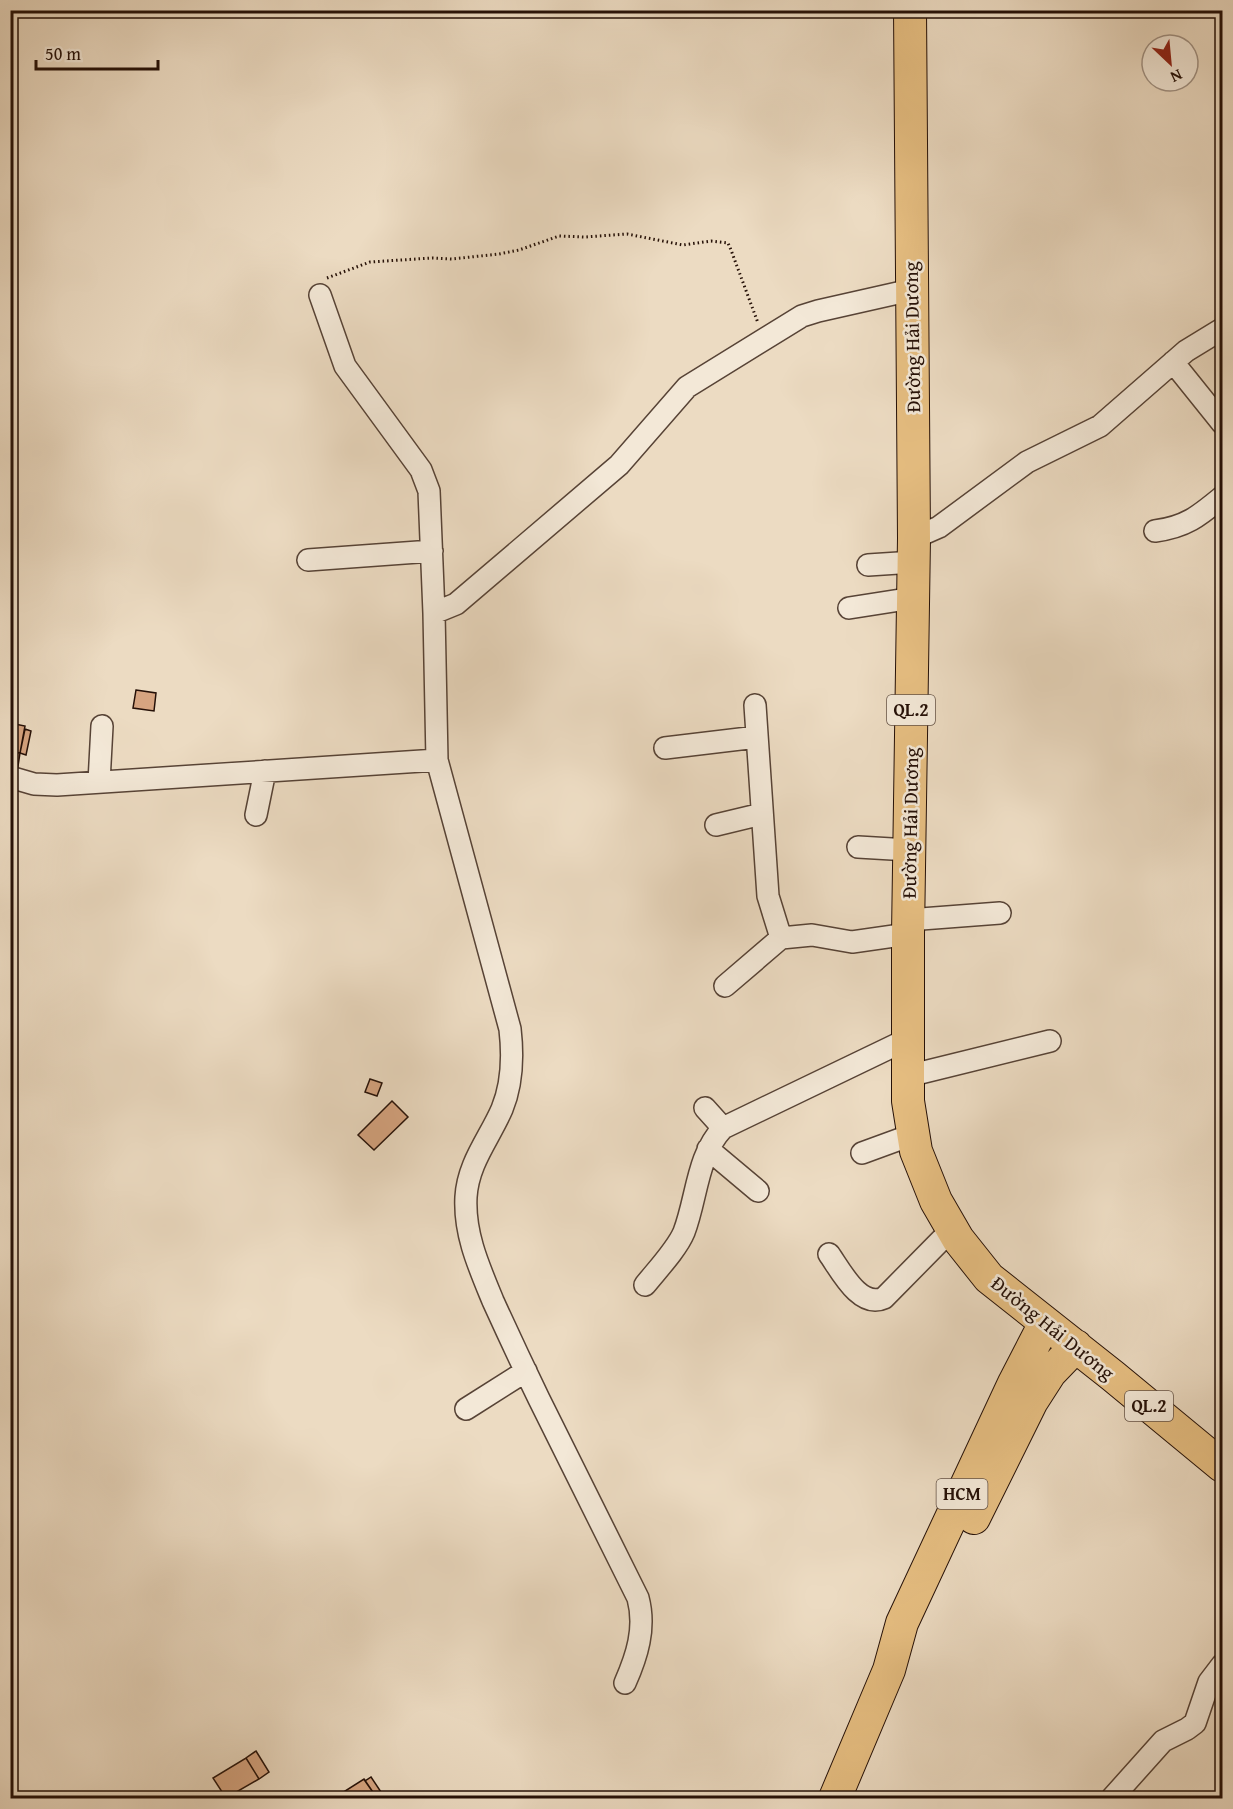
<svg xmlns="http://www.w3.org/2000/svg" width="1233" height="1809" font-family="'Gentium Book Plus',serif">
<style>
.building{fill:#d6a480;stroke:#251007;stroke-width:1.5}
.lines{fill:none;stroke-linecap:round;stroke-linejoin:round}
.minor-casing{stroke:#574336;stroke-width:24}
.highway-casing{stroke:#251007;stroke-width:34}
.path{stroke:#251007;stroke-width:3;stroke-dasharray:1.5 3;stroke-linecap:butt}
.minor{stroke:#f3e8d7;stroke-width:21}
.highway{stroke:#e6be81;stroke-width:32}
.labels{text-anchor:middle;stroke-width:5;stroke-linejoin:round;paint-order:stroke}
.shield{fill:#f3e8d7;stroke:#635145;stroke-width:1.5}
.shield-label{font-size:18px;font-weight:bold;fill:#251007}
.street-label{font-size:20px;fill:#251007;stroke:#f3e8d7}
</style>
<rect width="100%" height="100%" fill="#ecdbc2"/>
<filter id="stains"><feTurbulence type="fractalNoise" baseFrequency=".00333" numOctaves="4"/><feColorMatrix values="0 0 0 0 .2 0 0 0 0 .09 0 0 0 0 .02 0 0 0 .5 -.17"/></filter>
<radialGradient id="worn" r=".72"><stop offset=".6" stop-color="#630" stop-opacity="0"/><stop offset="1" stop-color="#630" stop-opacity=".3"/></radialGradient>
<path class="building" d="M136 690 156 693 154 711 133 708Z
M10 723 25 726 20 753 10 752Z
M25 729 31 731 26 755 20 753Z
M10 752 20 753 18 766 10 764Z
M370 1079 382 1083 377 1096 365 1092Z
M392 1101 408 1117 374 1150 358 1135Z
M256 1751 269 1772 259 1779 246 1758Z
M246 1758 259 1779 226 1798 213 1778Z
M371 1777 385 1798H377L365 1781Z
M364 1779 377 1798H334Z"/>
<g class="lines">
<g class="minor-casing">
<path id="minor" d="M320 295 345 366 421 470 429 491 434 613 437 760 510 1029C513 1055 512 1085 502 1109 489 1139 468 1163 466 1197 464 1234 479 1267 493 1301 508 1334 523 1366 539 1399 572 1466 605 1532 638 1598 646 1628 637 1656 625 1683
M1173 362 1222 423
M1155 531C1186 527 1199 516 1222 497
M914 538 939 527 1027 462 1100 426 1186 351 1222 329
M308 560 432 551
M868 565 914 562
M849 608 913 598
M434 613 456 604 619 465 687 387 802 316 818 311 911 290
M755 705 768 896 781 938
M665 748 757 737
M10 777 34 784 57 785 437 760
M99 782 102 726
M256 815 265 771
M716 825 762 814
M858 847 909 850
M908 920 1000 913
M725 986 781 938 812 935 852 942 908 934
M908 1076 1050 1041
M705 1108 723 1128
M708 1149 758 1191
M862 1153 914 1134
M829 1254C841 1271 860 1309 884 1298L952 1229
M645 1285C657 1270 677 1249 684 1232 697 1198 697 1155 723 1128L908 1039
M466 1409 526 1371
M1112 1798 1163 1741 1187 1729 1195 1723 1209 1682 1222 1665"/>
</g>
<g class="highway-casing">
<path id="highway" d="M910 10 914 538 908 934V1101L916 1151 936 1201 958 1239 989 1278 1113 1376 1222 1466
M974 1518 1032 1401 1050 1373 1076 1346
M835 1798 889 1670 902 1623 1014 1383 1045 1323"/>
</g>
<path class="path" d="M327 278 370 262 432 258 452 259 499 254 519 250 559 236 585 237 627 234 683 245 711 241 728 243 731 250 758 323"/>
<use href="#minor" class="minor"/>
<use href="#highway" class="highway"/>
</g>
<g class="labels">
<g class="shield">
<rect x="887" y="695" width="48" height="30" rx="4.5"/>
<rect x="1125" y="1391" width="48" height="30" rx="4.5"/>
<rect x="936.5" y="1479" width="51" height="30" rx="4.5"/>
</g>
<g class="shield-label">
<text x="911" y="716">QL.2</text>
<text x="1149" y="1412">QL.2</text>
<text x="962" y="1500">HCM</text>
</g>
<g class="street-label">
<text transform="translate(912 337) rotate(-91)" y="7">Đường Hải Dương</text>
<text transform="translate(910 823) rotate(-89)" y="7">Đường Hải Dương</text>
<text transform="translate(1053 1328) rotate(39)" y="7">Đường Hải Dương</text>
</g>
</g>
<rect width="1233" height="1809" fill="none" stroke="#ecdbc2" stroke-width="36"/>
<rect x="12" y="12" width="1209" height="1785" fill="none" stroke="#251007" stroke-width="3"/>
<rect x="18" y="18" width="1197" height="1773" fill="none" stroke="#251007" stroke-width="1.5"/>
<g transform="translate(1170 63) rotate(154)"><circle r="28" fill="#f3e8d7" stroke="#a19284" stroke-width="1.5"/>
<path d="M0-4.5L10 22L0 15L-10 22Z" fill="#8f2418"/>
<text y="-9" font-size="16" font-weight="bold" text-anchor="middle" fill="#251007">N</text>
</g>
<path d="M36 60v9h122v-9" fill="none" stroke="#251007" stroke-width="3"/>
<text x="45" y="60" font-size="18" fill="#251007" stroke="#f3e8d7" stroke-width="4.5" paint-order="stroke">50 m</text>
<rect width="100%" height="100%" filter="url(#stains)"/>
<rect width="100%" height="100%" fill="url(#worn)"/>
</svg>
